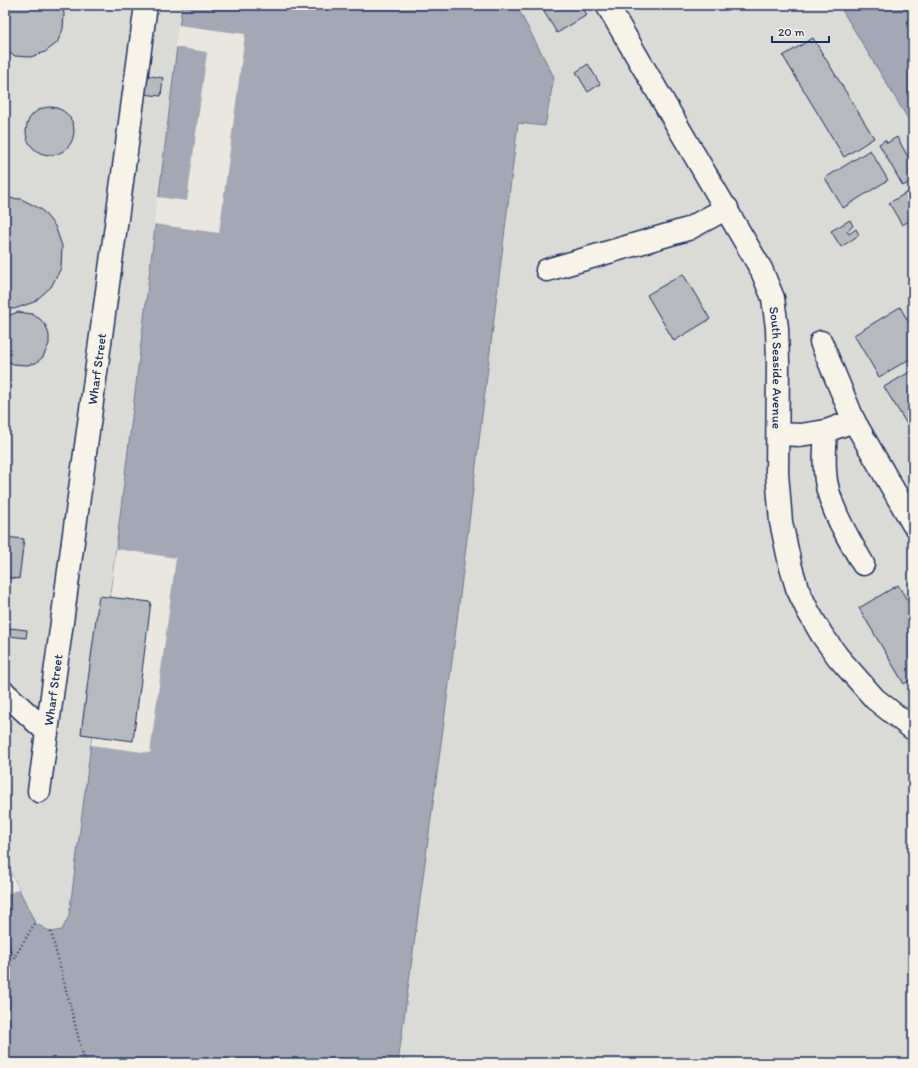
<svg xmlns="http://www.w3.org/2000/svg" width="918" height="1068" font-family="Itim,sans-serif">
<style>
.built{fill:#dadad6}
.water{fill:#a3a8b4;stroke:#6d7892}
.pier{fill:#eae7e0}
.building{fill:#b6babf;stroke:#1b2f5e}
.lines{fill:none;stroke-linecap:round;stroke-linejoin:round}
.minor-casing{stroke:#1b2f5e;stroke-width:25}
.path{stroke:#1b2f5e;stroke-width:2.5;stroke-dasharray:1 3;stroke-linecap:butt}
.minor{stroke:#f7f3e8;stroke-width:22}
.labels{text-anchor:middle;stroke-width:3;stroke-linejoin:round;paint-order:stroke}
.street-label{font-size:13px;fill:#1b2f5e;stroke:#f7f3e8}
</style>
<rect width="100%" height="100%" fill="#eae7e0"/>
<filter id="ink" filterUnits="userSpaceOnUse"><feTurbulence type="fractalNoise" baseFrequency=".025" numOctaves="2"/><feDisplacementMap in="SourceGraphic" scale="8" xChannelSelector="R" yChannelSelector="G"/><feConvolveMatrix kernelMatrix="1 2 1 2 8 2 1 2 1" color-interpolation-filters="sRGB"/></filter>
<g filter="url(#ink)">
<path class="built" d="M5 5H913V1063H5Z"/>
<path class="water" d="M182 5H516L554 77 545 126 518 123 451 669 398 1063H5V845L11 856 5 860 35 923 51 932 62 930 69 916 116 549Z
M839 5H913V127Z"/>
<path class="pier" d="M178 25 245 34 219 233 154 224 157 197 187 201 207 52 175 47Z
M116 549 176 558 150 753 91 745Z
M5 860 19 889 5 895Z"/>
<path class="building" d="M5 5H62L64 14 63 29 57 43 45 52 31 57 15 56 5 51Z
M540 5H581L587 15 557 33Z
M813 38 874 138 844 157 783 56Z
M588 64 600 84 588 92 576 72Z
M146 75 163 78 161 96 143 94Z
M26 131a24 24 0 1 1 48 0a24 24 0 1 1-48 0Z
M897 137 913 166V180L903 186 879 144 885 140 887 143Z
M870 150 888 180 843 208 825 178Z
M913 189V219L902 225 889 203Z
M5 198 21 199 41 209 55 226 62 246 61 268 51 287 34 302 14 309 5 308Z
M850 220 853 226 847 231 849 234 856 229 859 235 841 247 831 231Z
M683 274 710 319 674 341 647 295Z
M900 307 908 321 913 319V357L879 377 854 335Z
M18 312 32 314 40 319 46 326 49 335V344L43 357 36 363 27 365 13 364 5 359V318L10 315Z
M913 370V434L884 387Z
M5 537 24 539 19 579 5 577Z
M898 585 913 610V678L904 684 859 608Z
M99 596 151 602 133 741 81 734Z
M10 628 27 630 26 638 9 636Z"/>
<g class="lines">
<g class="minor-casing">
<g id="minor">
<path id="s1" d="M607 5 761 269 773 298 777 328 778 363 777 473 781 522 790 564 797 588 808 611 822 635 838 657 875 699 913 729"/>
<path d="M547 270 688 229 727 208"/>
<path d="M821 342 854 421"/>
<path d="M826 431C825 444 824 457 825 471 826 502 848 538 863 564"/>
<path d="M778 434 800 435 826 431 854 421 913 524"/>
<path d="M5 693 47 732"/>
<path id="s2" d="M39 791 146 5"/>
</g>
</g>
<path class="path" d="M51 932 85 1063
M5 939 14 958 35 923"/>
<use href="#minor" class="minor"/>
</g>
</g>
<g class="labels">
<g class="street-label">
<text dy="5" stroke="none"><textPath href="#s1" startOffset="407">South Seaside Avenue</textPath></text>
<text dy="5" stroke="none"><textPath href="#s2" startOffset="426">Wharf Street</textPath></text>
<text dy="5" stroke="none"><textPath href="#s2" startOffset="102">Wharf Street</textPath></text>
</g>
</g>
<rect width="918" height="1068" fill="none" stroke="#f7f3e8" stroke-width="20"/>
<rect x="10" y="10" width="898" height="1048" fill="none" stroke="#1b2f5e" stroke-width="1.5" filter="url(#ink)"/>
<path d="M772 36v6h57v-6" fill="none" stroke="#1b2f5e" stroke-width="2"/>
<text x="778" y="36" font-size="12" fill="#1b2f5e" stroke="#f7f3e8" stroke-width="3" paint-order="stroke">20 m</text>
</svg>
